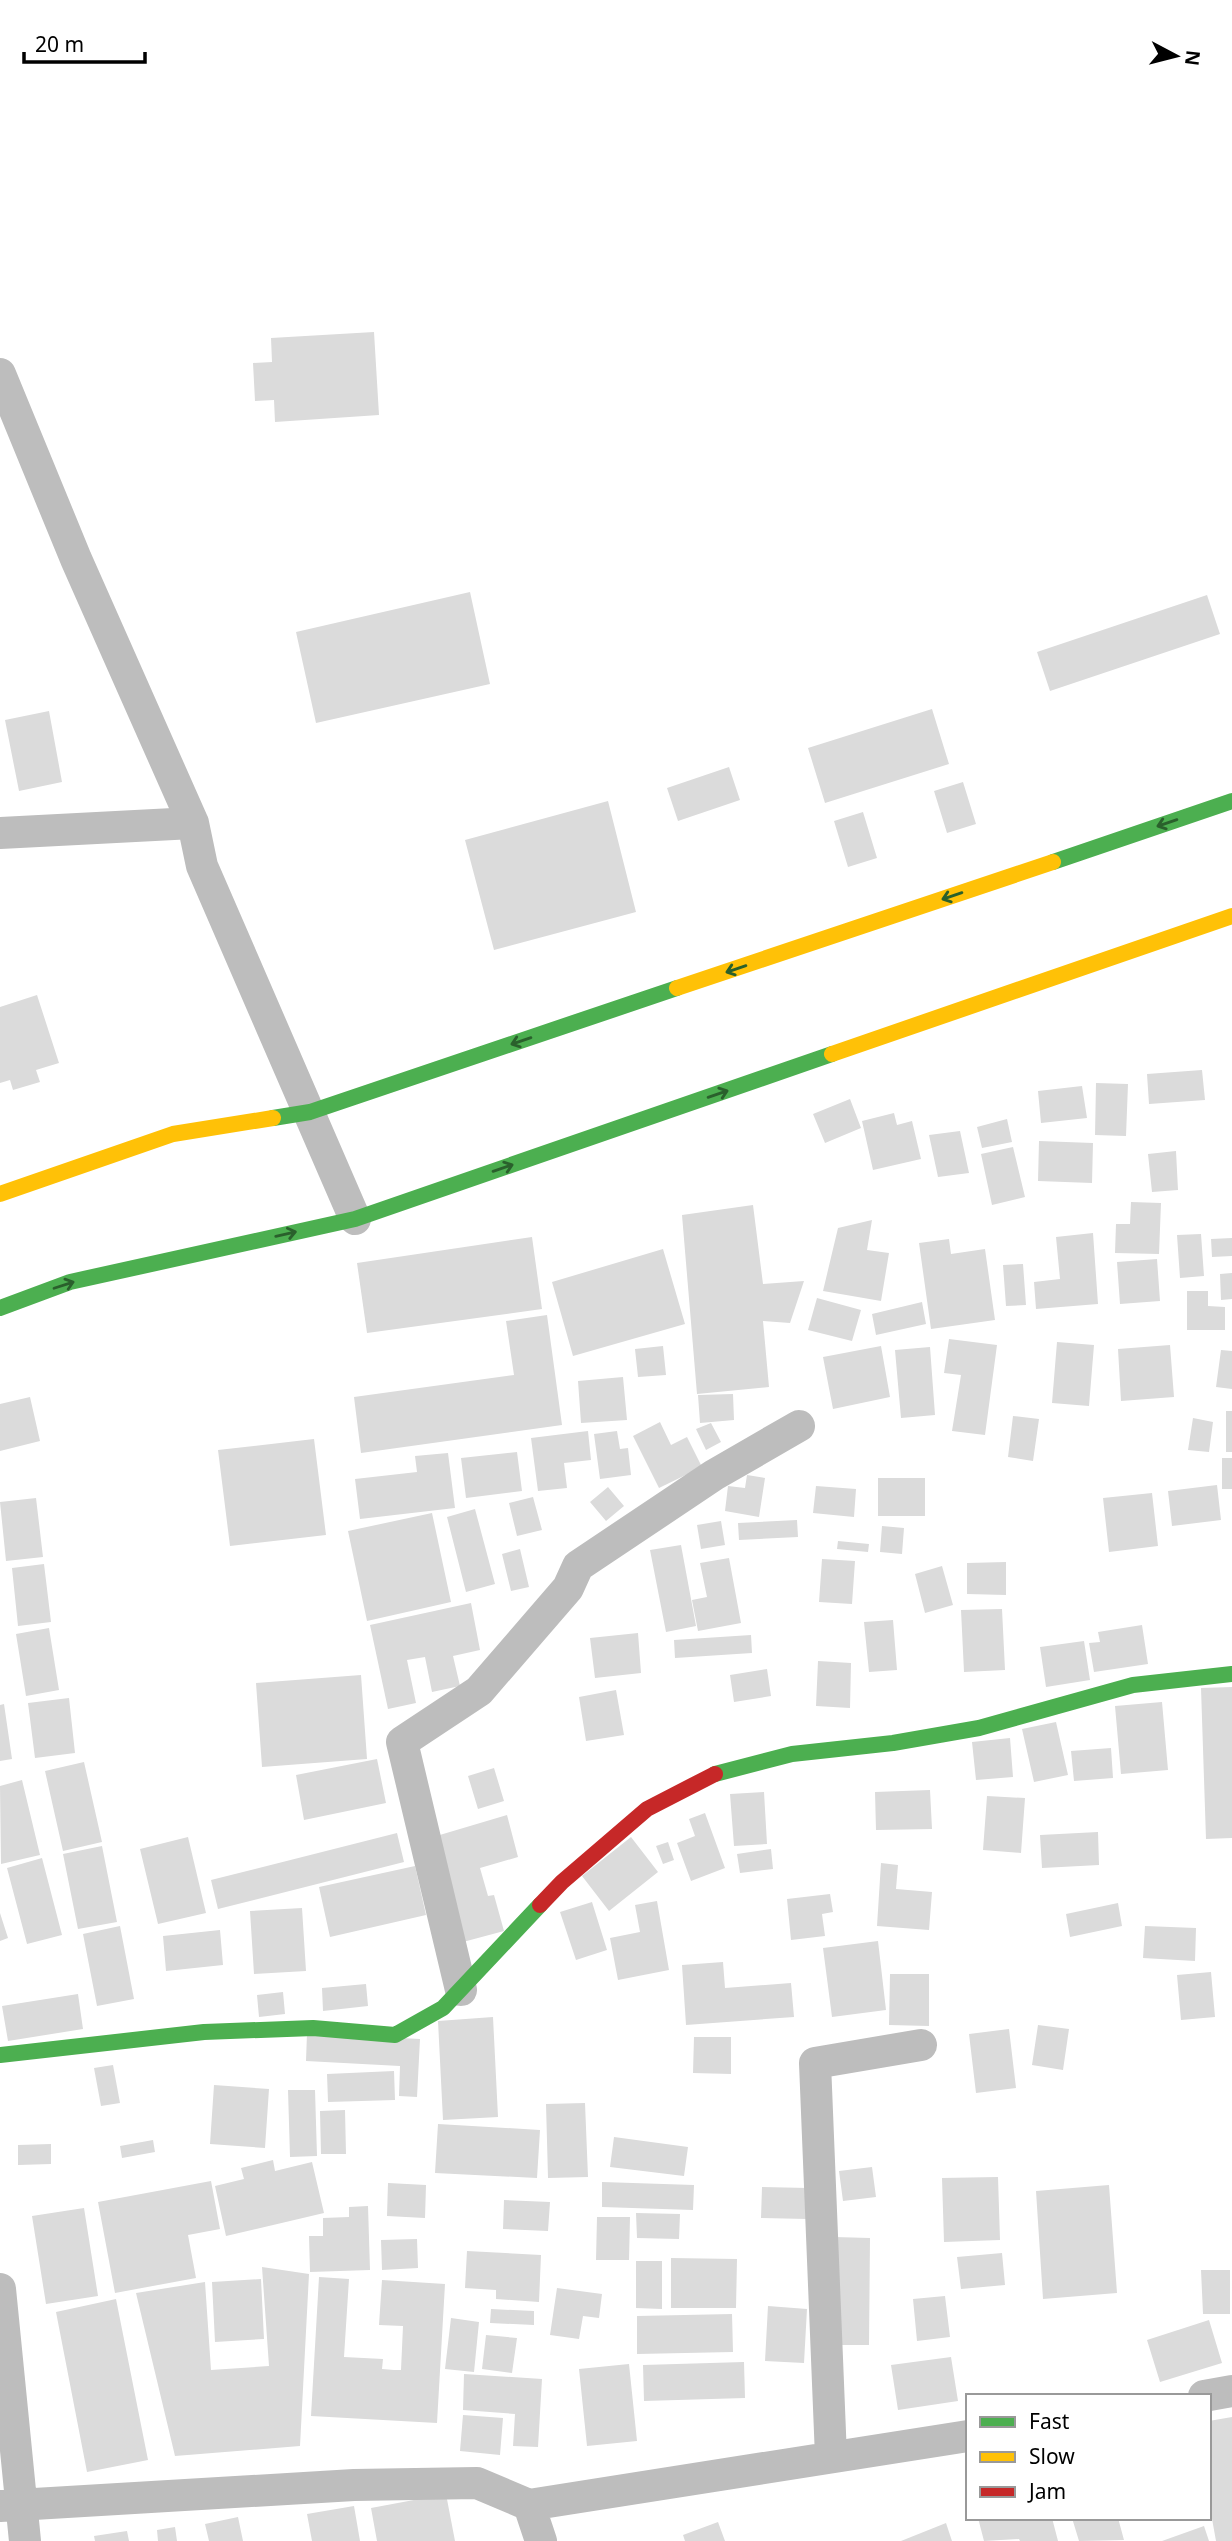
<svg xmlns="http://www.w3.org/2000/svg" width="1232" height="2541" font-family="'Noto Sans',sans-serif">
<style>
.building{fill:#dbdbdb}
.lines{fill:none;stroke-linecap:round;stroke-linejoin:round}
.street{stroke:#bdbdbd;stroke-width:32}
.fast{stroke:#4caf50;stroke-width:16}
.slow{stroke:#ffc107;stroke-width:16}
.jam{stroke:#c62828;stroke-width:16}
.oneway{stroke:#2a602c}
</style>
<rect width="100%" height="100%" fill="#fff"/>
<path class="building" d="M374 332 379 415 275 422 274 400 255 401 253 363 272 362 271 338Z
M470 592 490 684 316 723 296 632Z
M1207 595 1220 634 1050 691 1037 652Z
M932 709 949 764 825 803 808 748Z
M49 711 62 782 19 791 5 720Z
M729 767 740 800 678 821 667 788Z
M963 782 976 824 947 833 934 791Z
M608 801 636 912 494 950 465 840Z
M863 812 877 858 848 867 834 821Z
M37 995 59 1063 36 1070 40 1082 13 1090 10 1080 0 1083V1007Z
M1202 1070 1205 1100 1149 1104 1147 1074Z
M1096 1083 1128 1084 1126 1136 1095 1135Z
M1082 1086 1087 1118 1041 1123 1038 1091Z
M850 1099 861 1128 825 1143 813 1114Z
M894 1113 897 1125 912 1121 921 1159 873 1170 862 1121Z
M1007 1119 1012 1142 982 1148 977 1127Z
M960 1131 969 1173 938 1177 929 1135Z
M1039 1141 1093 1143 1092 1183 1038 1181Z
M1013 1147 1025 1197 992 1205 981 1154Z
M1176 1151 1178 1190 1152 1192 1148 1154Z
M1131 1202 1161 1203 1159 1254 1115 1253 1116 1224H1130Z
M753 1205 763 1284 804 1281 790 1323 763 1321 769 1387 697 1394 682 1215Z
M872 1220 867 1250 889 1253 881 1301 823 1291 838 1228Z
M1093 1233 1098 1304 1036 1309 1034 1282 1060 1279 1056 1237Z
M1201 1234 1204 1276 1180 1278 1177 1235Z
M532 1237 542 1309 367 1333 357 1263Z
M1232 1238V1256L1212 1257 1211 1239Z
M949 1239 951 1254 985 1249 995 1320 931 1329 919 1243Z
M663 1249 685 1324 573 1356 552 1282Z
M1157 1259 1160 1301 1120 1304 1117 1262Z
M1023 1264 1026 1305 1006 1306 1003 1265Z
M1232 1273V1299L1221 1300 1220 1274Z
M1187 1291H1208V1306L1225 1307V1330H1187Z
M817 1298 861 1310 852 1341 808 1330Z
M922 1302 926 1324 876 1335 872 1314Z
M547 1315 562 1425 361 1453 354 1397 514 1375 506 1321Z
M949 1339 997 1345 985 1435 952 1431 961 1375 944 1373Z
M1057 1342 1094 1345 1089 1406 1052 1403Z
M1170 1345 1174 1397 1121 1401 1118 1349Z
M663 1346 666 1375 638 1377 635 1349Z
M881 1346 890 1397 833 1409 823 1357Z
M930 1347 935 1415 901 1418 895 1350Z
M1221 1350 1232 1351V1389L1216 1387Z
M623 1377 627 1420 581 1423 578 1381Z
M733 1394 734 1420 700 1423 698 1395Z
M30 1397 40 1441 0 1451V1404Z
M1226 1411H1232V1452H1226Z
M1013 1416 1039 1419 1033 1461 1008 1457Z
M1193 1418 1213 1422 1209 1452 1188 1450Z
M660 1422 671 1445 687 1437 702 1467 659 1488 633 1436Z
M711 1423 721 1442 706 1450 696 1429Z
M588 1431 591 1460 564 1463 567 1488 538 1491 531 1438Z
M617 1431 620 1449 628 1448 631 1475 600 1479 594 1434Z
M314 1439 326 1535 230 1546 218 1450Z
M517 1452 522 1491 466 1498 461 1458Z
M448 1453 455 1508 360 1519 355 1479 417 1472 415 1456Z
M1222 1458H1232V1489H1222Z
M747 1475 765 1478 759 1517 725 1511 728 1486 745 1488Z
M878 1478H925V1516H878Z
M1217 1485 1221 1520 1172 1526 1168 1491Z
M816 1486 856 1489 854 1517 813 1513Z
M608 1487 624 1506 606 1521 590 1502Z
M1152 1493 1158 1546 1109 1552 1103 1498Z
M533 1497 542 1530 517 1536 509 1503Z
M36 1498 43 1557 6 1561 0 1502Z
M475 1509 495 1584 466 1592 447 1517Z
M432 1513 451 1602 367 1621 348 1531Z
M797 1520 798 1537 739 1540 738 1523Z
M721 1521 725 1545 701 1549 697 1525Z
M882 1526 904 1528 902 1554 880 1552Z
M838 1541 869 1544 868 1552 837 1549Z
M681 1545 696 1626 666 1632 650 1550Z
M520 1549 529 1587 511 1591 502 1554Z
M729 1558 741 1623 698 1631 692 1600 707 1597 700 1563Z
M822 1559 855 1561 852 1604 819 1602Z
M1006 1562V1595L967 1594V1563Z
M44 1564 51 1622 18 1626 12 1568Z
M942 1566 953 1605 925 1613 915 1574Z
M471 1603 480 1650 453 1656 460 1686 432 1692 425 1657 407 1660 416 1703 388 1709 370 1625Z
M1002 1609 1005 1670 964 1672 961 1610Z
M893 1620 897 1670 869 1672 864 1622Z
M1142 1625 1148 1664 1094 1672 1089 1643 1100 1642 1098 1632Z
M49 1628 59 1690 26 1696 16 1634Z
M638 1633 641 1673 595 1678 590 1638Z
M751 1635 752 1653 675 1658 674 1640Z
M1084 1641 1090 1680 1046 1687 1040 1647Z
M818 1661 851 1663 850 1708 816 1706Z
M767 1669 771 1696 734 1702 730 1675Z
M361 1675 367 1759 262 1767 256 1683Z
M1232 1687V1838L1206 1839 1201 1688Z
M616 1690 624 1735 586 1741 579 1697Z
M69 1698 75 1753 35 1758 28 1703Z
M1162 1702 1168 1770 1121 1774 1115 1706Z
M4 1704 12 1759 0 1761V1705Z
M1056 1722 1068 1775 1034 1782 1022 1729Z
M1010 1738 1013 1777 976 1780 972 1742Z
M1111 1748 1113 1778 1074 1781 1071 1751Z
M377 1759 386 1803 304 1820 296 1775Z
M84 1762 102 1842 63 1851 45 1771Z
M494 1768 504 1801 478 1809 468 1776Z
M22 1780 40 1855 1 1864 0 1786Z
M930 1790 932 1829 876 1830 875 1792Z
M764 1792 767 1844 734 1846 730 1794Z
M987 1796 1025 1798 1021 1853 983 1850Z
M705 1813 725 1868 691 1881 677 1843 695 1836 689 1819Z
M507 1815 518 1857 480 1868 488 1896 494 1895 504 1931 463 1942 433 1837Z
M1098 1832 1099 1865 1042 1868 1040 1835Z
M397 1833 404 1862 218 1909 211 1880Z
M188 1837 206 1913 158 1924 140 1849Z
M631 1837 658 1872 609 1911 582 1876Z
M668 1842 674 1860 663 1864 656 1846Z
M102 1846 117 1922 78 1929 63 1854Z
M771 1849 773 1869 740 1873 737 1854Z
M42 1858 62 1935 27 1944 7 1868Z
M881 1863 898 1865 896 1889 932 1892 929 1930 877 1926Z
M415 1866 426 1915 330 1937 319 1887Z
M830 1894 833 1912 822 1914 825 1936 791 1940 787 1899Z
M657 1901 669 1970 618 1980 610 1938 640 1932 635 1905Z
M592 1902 607 1950 576 1960 560 1912Z
M1118 1903 1122 1926 1070 1937 1066 1914Z
M302 1908 306 1971 254 1974 250 1911Z
M0 1913 8 1938 0 1941Z
M120 1926 134 1999 97 2006 83 1934Z
M1145 1926 1196 1928 1195 1961 1143 1958Z
M220 1930 223 1965 166 1971 163 1936Z
M878 1941 886 2010 832 2017 823 1948Z
M723 1962 725 1988 791 1983 794 2017 686 2025 682 1965Z
M1211 1972 1215 2017 1181 2020 1177 1975Z
M890 1974H929V2026L889 2025Z
M366 1984 368 2006 323 2011 322 1988Z
M283 1992 285 2014 259 2017 257 1995Z
M78 1994 83 2029 8 2041 2 2006Z
M493 2017 498 2117 443 2120 438 2021Z
M1038 2025 1069 2029 1063 2070 1032 2065Z
M1009 2029 1016 2088 976 2093 969 2034Z
M307 2033 420 2039 417 2097 399 2096 400 2066 306 2061Z
M694 2037H731V2074L693 2073Z
M113 2065 120 2103 101 2106 94 2068Z
M394 2071 395 2100 328 2102 327 2074Z
M214 2085 269 2089 265 2148 210 2144Z
M288 2090H315L317 2156 290 2157Z
M585 2103 588 2177 548 2178 546 2104Z
M345 2110 346 2154H321L320 2111Z
M438 2124 540 2130 537 2178 435 2173Z
M614 2137 688 2147 684 2176 610 2167Z
M153 2140 155 2152 122 2158 120 2146Z
M51 2144V2164L18 2165V2145Z
M273 2160 275 2171 312 2162 324 2213 226 2236 215 2186 244 2179 241 2168Z
M872 2167 876 2197 843 2201 839 2171Z
M998 2177 1000 2240 944 2242 942 2178Z
M211 2181 220 2229 188 2235 196 2278 115 2293 98 2202Z
M602 2182 694 2185 693 2210 602 2207Z
M388 2183 426 2185 425 2218 387 2216Z
M1109 2185 1117 2293 1043 2299 1036 2191Z
M762 2187 808 2188 807 2219 761 2218Z
M504 2200 550 2202 548 2231 503 2229Z
M368 2206 370 2270 310 2272 309 2236H323V2218L349 2217V2207Z
M84 2208 98 2296 46 2304 32 2216Z
M636 2213 680 2214 679 2239 637 2238Z
M597 2217H630L629 2260H596Z
M834 2237 870 2238 869 2345H833Z
M417 2239 418 2268 382 2270 381 2240Z
M467 2251 541 2255 539 2302 496 2299V2290L465 2288Z
M1002 2253 1005 2285 961 2289 957 2257Z
M671 2258 737 2259 736 2308H671Z
M636 2261H662V2309L636 2308Z
M262 2267 309 2274 300 2446 175 2456 136 2293 205 2282 211 2370 269 2366Z
M1201 2270H1230V2314H1203Z
M319 2277 349 2279 344 2357 383 2359 382 2369 394 2370H401L403 2326 379 2325 382 2280 445 2284 437 2423 311 2416Z
M261 2279 264 2339 215 2342 212 2282Z
M557 2288 602 2294 599 2318 583 2316 579 2339 550 2335Z
M945 2296 950 2337 917 2341 913 2299Z
M116 2299 148 2460 87 2472 56 2312Z
M768 2306 807 2309 804 2363 765 2361Z
M491 2309 534 2311V2325L490 2323Z
M732 2314 733 2352 637 2354V2316Z
M451 2318 479 2322 474 2372 445 2369Z
M1209 2320 1222 2363 1160 2382 1147 2340Z
M486 2335 517 2338 512 2373 482 2369Z
M951 2357 958 2401 898 2410 891 2365Z
M744 2362 745 2398 644 2401 643 2365Z
M629 2364 637 2441 587 2446 579 2369Z
M464 2374 542 2379 538 2447 513 2446 515 2414 463 2410Z
M463 2415 503 2418 500 2455 460 2451Z
M1232 2417V2541H1216L1209 2502V2421Z
M446 2494 455 2541H377L371 2508Z
M354 2506 360 2541H312L307 2514Z
M238 2517 243 2541H209L205 2524Z
M978 2518H1052L1058 2541H1020L1019 2539 984 2541Z
M1072 2518H1118L1124 2540 1079 2541Z
M718 2522 725 2541H685L683 2535Z
M946 2523 952 2541H901Z
M1204 2526 1209 2541H1162Z
M175 2527 177 2541H158L157 2530Z
M127 2531 129 2541H95L94 2536Z"/>
<g class="lines">
<path class="street" d="M0 374 76 559 193 823 202 866 355 1219
M0 833 193 823
M461 1990 402 1742 479 1691 568 1588 578 1566 714 1475 799 1426
M0 2289 25 2541
M1204 2396 1232 2391
M831 2457 815 2063 921 2045
M529 2505 541 2541
M0 2506 354 2485 477 2483 529 2505 968 2436"/>
<path class="fast" d="M1053 862 1232 801
M273 1118 310 1112 677 988
M0 1308 70 1282 355 1219 832 1054
M715 1774 792 1754 893 1743 979 1728 1133 1685 1232 1674
M0 2055 204 2032 313 2028 395 2035 443 2008 540 1905"/>
<path class="slow" d="M677 988 1053 862
M832 1054 1232 916
M0 1194 173 1134 273 1118"/>
<path class="jam" d="M540 1905 562 1882 647 1809 715 1774"/>
</g>
<defs><path id="oneway-shaft" d="M-6 0H5M1.5-3L5.5 0L1.5 3" fill="none" stroke-width="1.6" stroke-linecap="round" stroke-linejoin="round" transform="scale(1.75)"/></defs>
<g class="oneway">
<use href="#oneway-shaft" transform="translate(1167 823) rotate(161)"/>
<use href="#oneway-shaft" transform="translate(952 896) rotate(161)"/>
<use href="#oneway-shaft" transform="translate(736 969) rotate(161)"/>
<use href="#oneway-shaft" transform="translate(521 1041) rotate(161)"/>
<use href="#oneway-shaft" transform="translate(718 1094) rotate(-19)"/>
<use href="#oneway-shaft" transform="translate(503 1168) rotate(-19)"/>
<use href="#oneway-shaft" transform="translate(286 1234) rotate(-13)"/>
<use href="#oneway-shaft" transform="translate(64 1285) rotate(-18)"/>
</g>
<rect x="966" y="2394" width="245" height="126" fill="#ffffff" stroke="#999999" stroke-width="2"/>
<rect x="980" y="2417" width="35" height="10" fill="#4caf50" stroke="#999999" stroke-width="2"/>
<text x="1029" y="2429" font-size="21" fill="#000000">Fast</text>
<rect x="980" y="2452" width="35" height="10" fill="#ffc107" stroke="#999999" stroke-width="2"/>
<text x="1029" y="2464" font-size="21" fill="#000000">Slow</text>
<rect x="980" y="2487" width="35" height="10" fill="#c62828" stroke="#999999" stroke-width="2"/>
<text x="1029" y="2499" font-size="21" fill="#000000">Jam</text>
<g transform="translate(1176 56) rotate(97)" stroke="#ffffff" stroke-width="5" paint-order="stroke">
<path d="M0-5L12 26L0 18L-12 26Z" fill="#000000"/>
<text y="-10" font-size="19" font-weight="bold" text-anchor="middle" fill="#000000">N</text>
</g>
<path d="M24 52v10h121v-10" fill="none" stroke="#000000" stroke-width="3.5"/>
<text x="35" y="52" font-size="21" fill="#000000" stroke="#ffffff" stroke-width="5" paint-order="stroke">20 m</text>
</svg>
